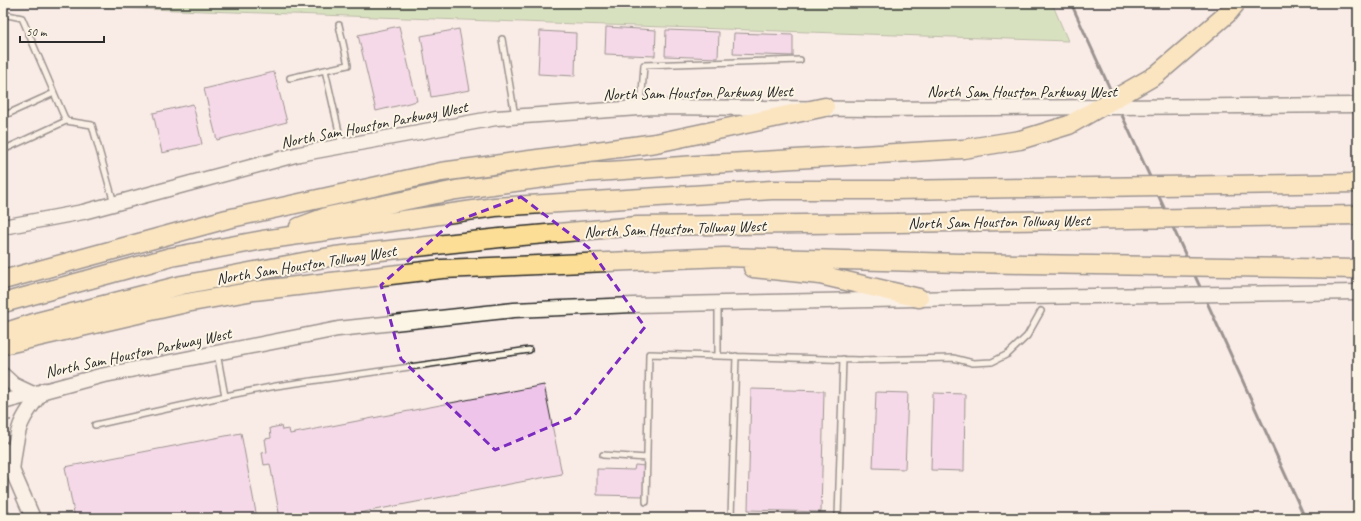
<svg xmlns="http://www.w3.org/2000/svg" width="1361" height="521" font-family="Caveat,sans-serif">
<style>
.green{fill:#b0d691;stroke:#6e805e}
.building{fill:#efc4ea;stroke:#2b2b2b}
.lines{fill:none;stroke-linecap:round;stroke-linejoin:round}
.lane-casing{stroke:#2b2b2b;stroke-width:8}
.secondary-casing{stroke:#2b2b2b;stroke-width:17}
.highway-casing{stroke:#2b2b2b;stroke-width:21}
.path{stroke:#2b2b2b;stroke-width:2;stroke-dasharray:3 3;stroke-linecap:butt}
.lane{stroke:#fcf5e5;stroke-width:5}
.secondary{stroke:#fcf5e5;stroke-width:14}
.highway{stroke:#fcde96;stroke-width:18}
.rail{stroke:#2b2b2b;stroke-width:3}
.secondary-bridge-casing{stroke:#2b2b2b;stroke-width:17;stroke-linecap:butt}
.highway-bridge-casing{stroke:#2b2b2b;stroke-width:21;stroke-linecap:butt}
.secondary-bridge{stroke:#fcf5e5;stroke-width:14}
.highway-bridge{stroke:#fcde96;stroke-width:18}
.marked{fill:none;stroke:#7b2cbf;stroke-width:3;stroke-dasharray:8 5;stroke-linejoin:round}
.labels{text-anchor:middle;stroke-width:4;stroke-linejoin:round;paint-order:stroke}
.street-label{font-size:16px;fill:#2b2b2b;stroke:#fcf5e5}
</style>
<rect width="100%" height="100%" fill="#f9ebe6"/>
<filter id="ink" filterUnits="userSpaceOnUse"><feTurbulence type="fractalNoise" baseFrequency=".025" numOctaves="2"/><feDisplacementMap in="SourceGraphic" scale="8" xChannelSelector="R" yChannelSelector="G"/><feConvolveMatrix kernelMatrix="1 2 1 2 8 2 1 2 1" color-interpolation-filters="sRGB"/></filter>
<g filter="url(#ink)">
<path class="green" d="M1052 3 1068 41 3 4V3Z"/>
<path class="building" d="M399 26 417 101 376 111 358 35Z
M606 27 656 30 655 56 605 54Z
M459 29 470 90 431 97 421 36Z
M666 30 719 32 718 58 665 56Z
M540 31 576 33 575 76 538 74Z
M734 33 793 35V56L733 54Z
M274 72 287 122 217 140 204 89Z
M193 104 202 144 162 153 153 113Z
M544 385 562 474 333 518H280L270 464 264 465 262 453 267 452 265 439 271 438 270 428 281 426 282 430 289 429 290 434Z
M751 389 824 391 821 512 748 510Z
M876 392 908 393 905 469 873 468Z
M933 393 965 394 964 471 931 470Z
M241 433 257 518H75L65 467Z
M635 465 645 466 644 496 597 495V469L634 470Z"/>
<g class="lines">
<g class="lane-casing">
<path id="lane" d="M3 14 22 18 66 121 92 125 114 203
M339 25 348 65 325 70 342 145
M502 39 515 116
M290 78 325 70
M641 107 644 65 800 60
M3 116 54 93
M3 150 66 121
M217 353 225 396 276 386 529 350
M718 356V305
M95 425 225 396
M603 455 647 458
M646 502 649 354 859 360 953 358 973 363 992 362 1008 354 1027 336 1041 311
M731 517 736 356
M838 517 843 359"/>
</g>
<g class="secondary-casing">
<path id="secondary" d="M3 227 83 212 299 154 496 118 653 107 876 109
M3 375 14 385 31 393
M3 402 100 376 338 329 514 310 634 305 962 298
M3 449 33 518
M12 471C17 430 17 422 44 390
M3 517V518"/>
</g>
<g class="highway-casing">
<path id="highway" d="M299 227 329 216 456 190 581 173 711 164
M753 268 820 275 919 298
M3 280 227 219 441 172 656 143 825 107
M3 303 171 257 263 240 495 207 772 190H894
M3 333 37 322 182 285 335 256 500 238 637 226 897 223
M3 345 186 303 254 291 442 269 724 257 961 263"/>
</g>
<path class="path" d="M3 420H11"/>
<use href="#lane" class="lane"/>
<use href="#secondary" class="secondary"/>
<use href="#highway" class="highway"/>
<path class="rail" d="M1071 3 1305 518"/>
<g class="secondary-bridge-casing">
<path id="secondary-bridge" d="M876 109 1355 105
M962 298 1358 292"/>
</g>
<g class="highway-bridge-casing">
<path id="highway-bridge" d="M711 164 963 149 1020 140 1069 125 1156 75 1227 14 1236 3
M894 190 1358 183
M897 223 1358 215
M961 263 1358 269"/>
</g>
<use href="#secondary-bridge" class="secondary-bridge"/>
<use href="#highway-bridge" class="highway-bridge"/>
</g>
</g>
<path d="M0 0H1361V521H0ZM521 197 589 248 645 327 573 417 495 450 401 359 381 285 451 223Z" fill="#f9ebe6" fill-opacity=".55" fill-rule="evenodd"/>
<path class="marked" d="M521 197 589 248 645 327 573 417 495 450 401 359 381 285 451 223Z"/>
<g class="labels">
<g class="street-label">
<text x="1022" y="97">North Sam Houston Parkway West</text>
<text transform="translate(698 92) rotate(-1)" y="6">North Sam Houston Parkway West</text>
<text transform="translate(374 124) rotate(-11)" y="6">North Sam Houston Parkway West</text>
<text transform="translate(999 221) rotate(-1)" y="6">North Sam Houston Tollway West</text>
<text transform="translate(675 228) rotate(-2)" y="6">North Sam Houston Tollway West</text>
<text transform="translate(306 264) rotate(-9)" y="6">North Sam Houston Tollway West</text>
<text transform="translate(138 352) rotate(-12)" y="6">North Sam Houston Parkway West</text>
</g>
</g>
<rect width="1361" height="521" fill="none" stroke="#fcf5e5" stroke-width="16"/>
<rect x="8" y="8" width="1345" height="505" fill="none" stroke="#2b2b2b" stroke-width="1.5" filter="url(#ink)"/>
<path d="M20 36v6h84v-6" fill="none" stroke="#2b2b2b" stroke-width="2"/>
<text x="26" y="36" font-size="12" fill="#2b2b2b" stroke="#fcf5e5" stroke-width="3" paint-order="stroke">50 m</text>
</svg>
